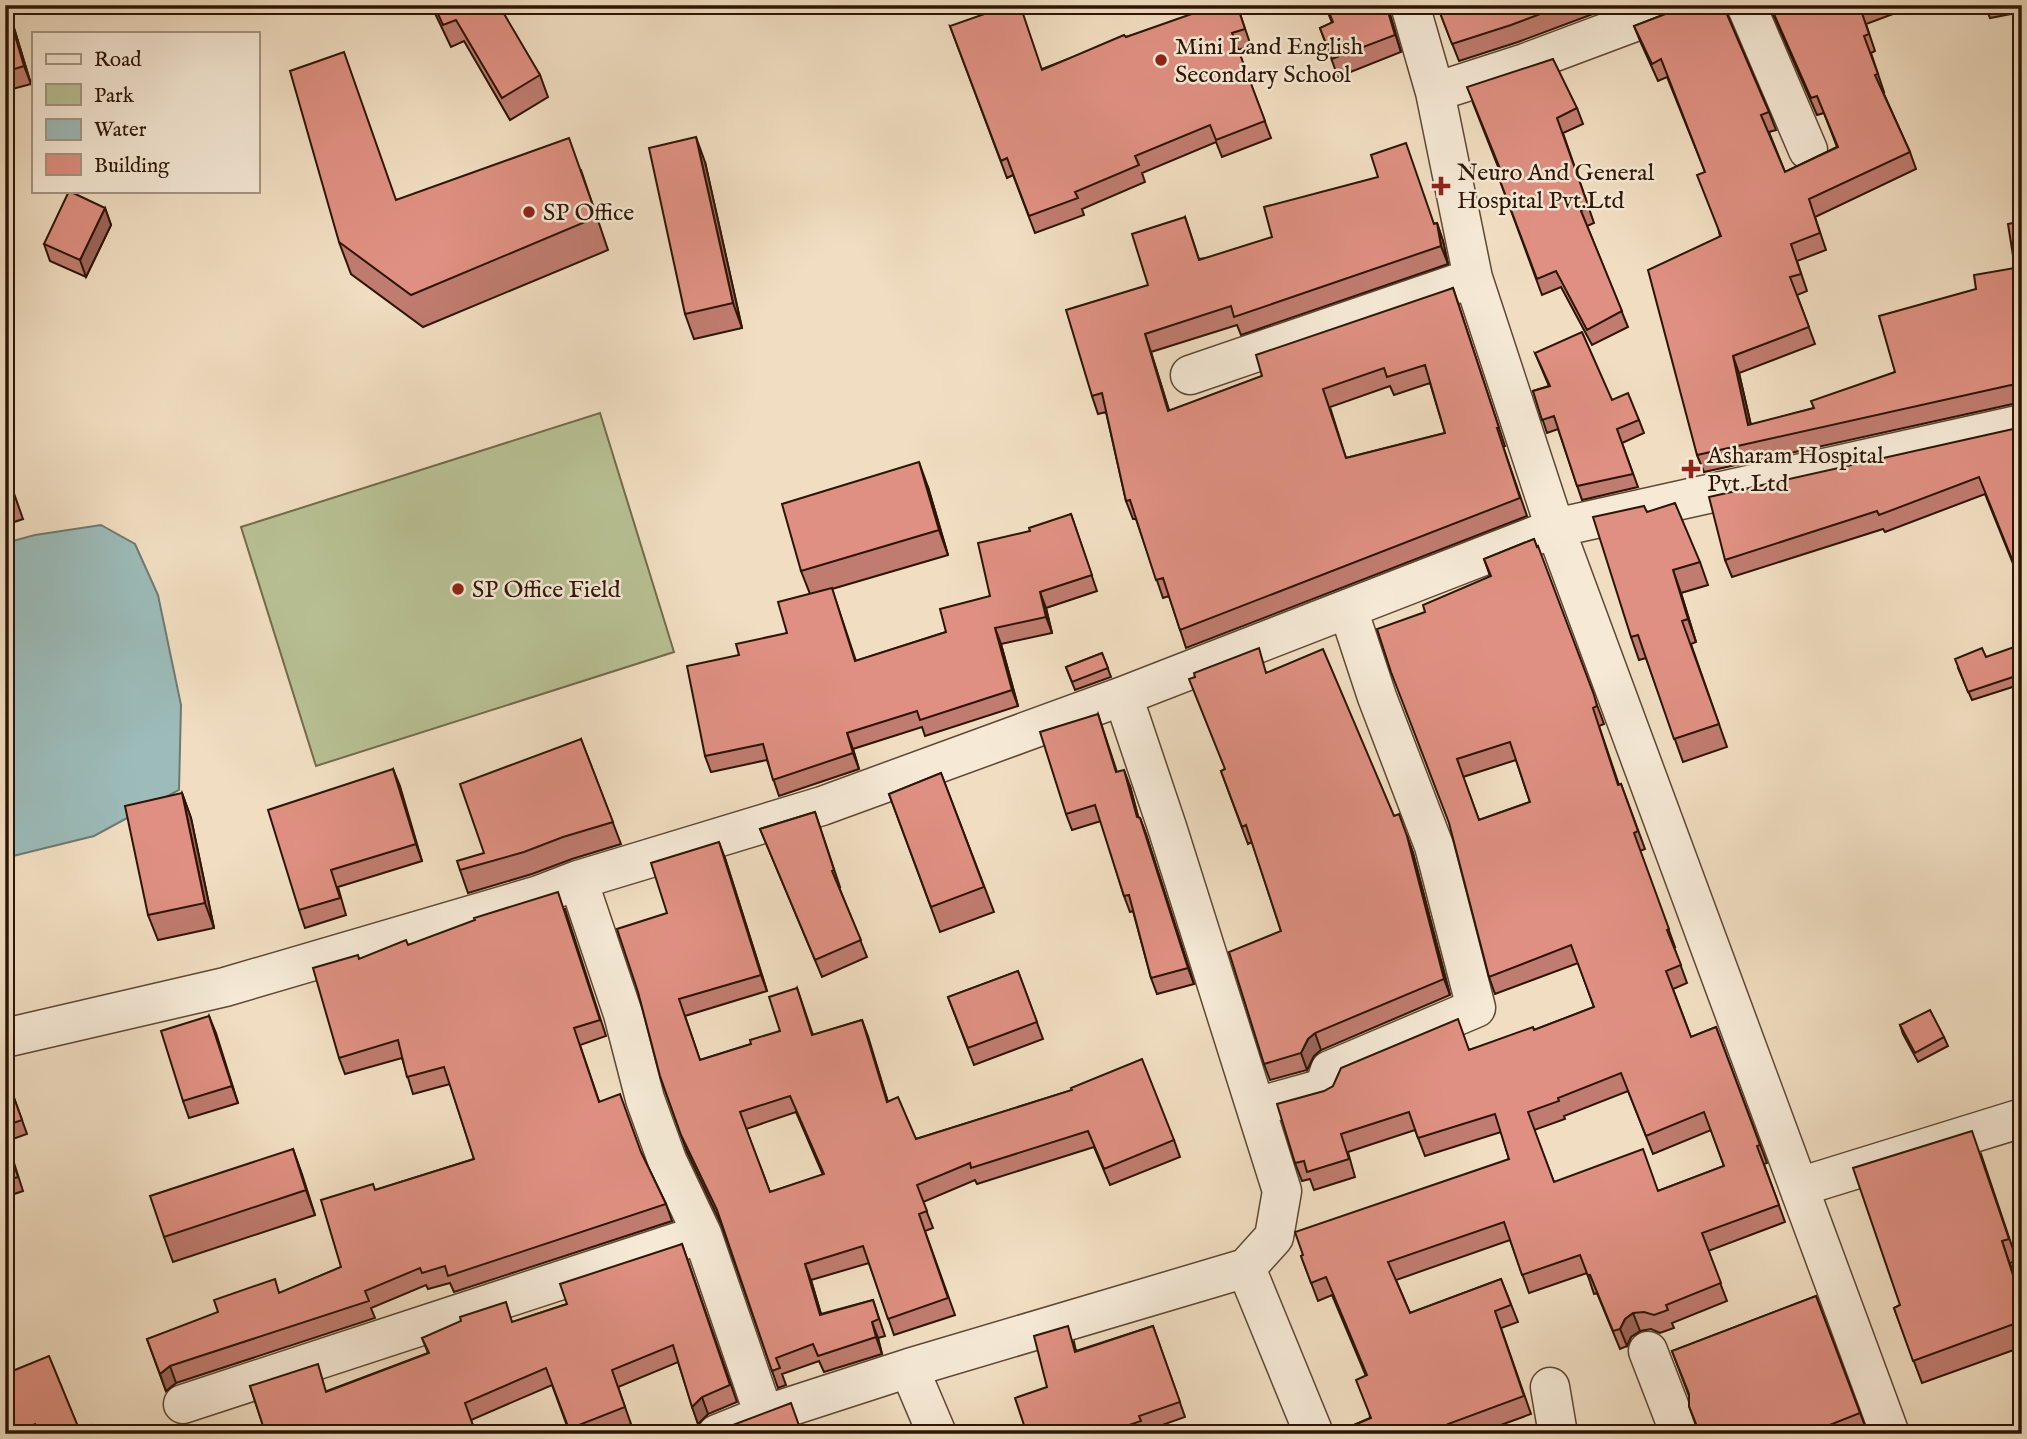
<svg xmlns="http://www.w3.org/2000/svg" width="2027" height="1439" font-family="'IM FELL English',serif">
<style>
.green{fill:#b8c194;stroke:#726b4c;stroke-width:2}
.water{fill:#9cbbb9;stroke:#707971;stroke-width:2}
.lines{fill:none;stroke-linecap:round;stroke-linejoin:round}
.minor-casing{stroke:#5e4734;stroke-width:41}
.minor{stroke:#f6ead7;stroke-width:38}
.wall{fill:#c07c70;stroke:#2d1505;stroke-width:2;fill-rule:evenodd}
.shaded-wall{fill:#9c655b;stroke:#2d1505;stroke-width:2}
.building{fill:#df9082;stroke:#2d1505;stroke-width:2;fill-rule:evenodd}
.poi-dot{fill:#8f2418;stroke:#f6ead7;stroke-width:2.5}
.labels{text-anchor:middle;stroke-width:5;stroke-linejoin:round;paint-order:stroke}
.poi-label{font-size:24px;fill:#2d1505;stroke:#f6ead7;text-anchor:start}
</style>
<rect width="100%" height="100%" fill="#f1dec2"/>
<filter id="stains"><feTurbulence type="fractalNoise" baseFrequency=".00286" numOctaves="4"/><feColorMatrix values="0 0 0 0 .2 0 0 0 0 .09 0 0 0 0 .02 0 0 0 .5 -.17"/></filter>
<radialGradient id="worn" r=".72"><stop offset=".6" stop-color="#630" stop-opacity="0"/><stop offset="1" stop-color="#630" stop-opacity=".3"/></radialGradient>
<path class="green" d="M600 413 674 652 316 766 241 527Z"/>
<path class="water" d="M101 525 135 544 158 595 181 705 179 790 94 836 5 858V543L35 535Z"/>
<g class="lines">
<g class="minor-casing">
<path id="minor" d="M1410 5 1435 92 1473 278 1555 528 1890 1434
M1746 5 1808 150
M1435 92 1525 63 1680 5
M1190 375 1473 278
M578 880 623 1014 645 1099 667 1160 702 1234 764 1415
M5 1038 225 987 539 895 578 880 822 806 1123 696 1555 528 2022 424
M1256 1107 1324 1088 1330 1070 1476 1008 1434 846 1377 697 1348 609
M1799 1187 2022 1118
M1246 1268 1314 1434
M1648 1351 1680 1434
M909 1368 937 1434
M1550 1387 1558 1434
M183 1404 702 1234
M717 1434 764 1415 909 1368 1246 1268 1274 1237 1282 1191 1167 827 1123 696"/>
</g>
<use href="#minor" class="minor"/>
</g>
<path class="wall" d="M5 5 11 18 31 84 5 91Z
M431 5H492L494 11 540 75 548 97 510 120 464 41 451 47Z
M1237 5 1251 46 1238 50 1271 138 1222 157 1216 142 1142 173 1145 182 1082 209 1084 215 1035 233 1013 175 1007 178 950 26 1042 69 1126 37Z
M1325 5H1389V11L1401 52 1338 77 1320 28 1332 23Z
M1437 5H1617L1518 42 1459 61Z
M1685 5H1725V10L1769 112 1776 130 1769 132 1785 172 1837 147 1824 113 1817 115 1769 5H1917L1866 24 1875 51 1871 53 1884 92H1883L1910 152 1916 169 1815 217 1826 250 1797 261 1807 291 1797 295 1815 344 1739 373 1751 425 1814 408 1895 372 1976 289 2015 268 2022 221V403H2017L1704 472 1697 455 1720 236 1705 172 1667 77 1658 81 1641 43 1634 26 1681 8Z
M1985 5H2022V12L1990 18Z
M1473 103 1577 108 1583 124 1563 133 1594 223 1587 226 1628 327 1592 345 1561 287 1542 295 1499 178 1502 177Z
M705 162 742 328 694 339 685 314Z
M581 170 608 250 423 327 351 274 339 242 396 200Z
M105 208 111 225 86 277 50 261 44 244Z
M1185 217 1199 259 1437 223 1443 241 1448 264 1241 335 1237 325 1151 352 1169 411 1262 376 1453 288 1505 446H1503L1527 516 1186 648 1169 596 1163 598 1136 519H1133L1126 501 1106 412 1098 414 1092 396 1148 285ZM1430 383 1445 433 1346 458 1330 407 1390 386 1394 395Z
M1535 353 1612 400 1639 420 1644 433 1622 443 1638 487 1582 500 1558 429 1547 433 1533 391 1549 386Z
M2022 427V586L1985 494 1885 532 1883 529 1732 577 1725 560Z
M5 468 23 519 5 525Z
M928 487 948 555 832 589 856 661 946 632 990 596 1030 531 1071 514 1097 591 1046 608 1052 633 1001 644 1018 706 925 736 922 727 853 749 859 769 779 796 767 760 711 772 705 756 739 655 787 633 810 594 801 571Z
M1647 512 1700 562 1708 585 1681 593 1696 642 1691 644 1727 747 1683 762 1646 658 1639 660 1631 637Z
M1534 539 1600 713 1604 724 1599 726 1619 785 1621 784 1645 849 1640 851 1675 947H1674L1687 983 1673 989 1691 1037 1716 1027 1767 1163 1764 1164 1785 1222 1708 1251 1727 1301 1672 1323 1674 1328 1660 1333 1651 1329 1640 1331 1631 1337 1627 1346 1620 1349 1597 1293 1594 1294 1587 1273 1529 1293 1510 1240 1396 1280 1410 1313 1501 1279 1518 1322 1501 1328 1531 1414 1476 1434H1333L1370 1418 1366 1376 1332 1295 1318 1301 1301 1256 1509 1159 1501 1132 1425 1156 1415 1130 1348 1152 1355 1177 1314 1190 1310 1179 1302 1181 1295 1163 1469 1050 1534 1030 1594 1007 1578 963 1495 994 1489 977 1425 612 1490 576 1484 559ZM1516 760 1530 802 1479 820 1463 777ZM1628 1091 1653 1154 1711 1130 1724 1166 1658 1191 1554 1182 1534 1130 1565 1119 1564 1116Z
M1102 653 1111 677 1075 690 1066 667Z
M1986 657 2022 658V684L1972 700 1958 668Z
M1267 673 1394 816 1407 836 1413 853 1450 995 1321 1050 1314 1056 1307 1070 1270 1080 1264 1064 1281 931 1252 842 1248 844 1221 771 1224 770Z
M1098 714 1117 772 1130 786 1138 817 1140 818 1146 834 1194 984 1157 994 1151 978 1133 911 1130 912 1124 896 1101 821 1072 830 1066 814Z
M581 739 621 844 572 859 532 874 468 893 460 870 484 853Z
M393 769 422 861 338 887 346 915 305 928 299 910Z
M941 773 994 912 940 932 889 794Z
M182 793 191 818 214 928 158 940 148 915Z
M815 812 840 887H839L867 957 822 977 760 829Z
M725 858 767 991 685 1016 700 1060 751 1044 780 1031 797 988 813 1035 862 1020 888 1102 916 1139 1072 1090 1174 1140 1180 1157 1110 1185 1094 1147 977 1184 975 1180 923 1202 933 1228 925 1231 955 1315 894 1335 869 1263 811 1280 821 1314 873 1300 885 1336 878 1338 882 1354 824 1372 819 1361 782 1374 786 1385 778 1388 721 1224 687 1152 660 1076 667 913ZM796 1112 823 1175 770 1192 746 1129Z
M565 909 606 1036 580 1045 599 1101 641 1153 666 1204 672 1221 454 1292 450 1283 428 1289 426 1285 371 1308 375 1318 176 1383 166 1391 147 1339 280 1293 341 1267 375 1190 474 1159 450 1084 413 1094 402 1058 345 1074 339 1058 360 959 408 945Z
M1018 971 1043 1039 974 1065 948 997Z
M209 1016 238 1103 189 1118 183 1101Z
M1900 1025 1944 1037 1948 1046 1918 1062 1903 1034Z
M5 1073 27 1134 7 1141 23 1191 5 1197Z
M293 1149 315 1215 173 1262 164 1237Z
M1981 1154 2017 1261 2010 1263 2022 1300V1347L1922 1383 1894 1308 1900 1305Z
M682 1244 737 1402 708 1414 698 1424 678 1362 618 1387 631 1424 606 1434H570L552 1385 471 1420 476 1434H266L250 1386 327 1391 428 1353 422 1338 513 1322 567 1304Z
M1816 1296 1868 1434H1699L1689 1406V1396L1672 1351Z
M1153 1326 1185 1417 1145 1431 1146 1434H1027L1047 1387 1074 1342 1076 1351Z
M5 1374 79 1429 94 1434H5Z"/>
<path class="shaded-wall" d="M7 5 11 18 31 84 24 66Z
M1386 5H1389V11L1401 52Z
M696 137 705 162 742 328 733 303Z
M105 208 111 225 86 277 80 260Z
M1437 223 1443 241 1448 264 1441 246Z
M1145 334 1151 352 1175 429 1168 411Z
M1733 356 1739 373 1755 443 1748 425Z
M919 462 928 487 948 555 939 530Z
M1673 570 1681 593 1696 642 1688 619Z
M1040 592 1046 608 1052 633 1046 617Z
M995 628 1001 644 1018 706 1012 690Z
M847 733 853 749 859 769 853 753Z
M393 769 400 786 422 861 416 844Z
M1124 770 1130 786 1143 834 1137 817Z
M182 793 191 818 214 928 205 903Z
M1140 818 1146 834 1194 984 1188 968Z
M1407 836 1413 853 1450 995 1444 979Z
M719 842 725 858 767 991 761 975Z
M209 1016 216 1033 238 1103 232 1086Z
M862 1020 868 1036 893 1119 887 1102Z
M1315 1033 1321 1050 1314 1056 1307 1070 1301 1053 1308 1039Z
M293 1149 302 1174 315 1215 306 1190Z
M2002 1241 2022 1300V1303Z
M805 1264 811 1280 826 1331 820 1315Z
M1633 1313 1640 1331 1631 1337 1627 1346 1620 1329 1625 1319Z
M872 1322 878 1338 882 1354 876 1337Z
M170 1366 176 1383 166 1391 160 1374Z
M702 1397 708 1414 698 1424 692 1407Z"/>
<path class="building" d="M5 5H6L24 66 5 72Z
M434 5H492L494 11 500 7 540 75 502 98 456 20 443 25Z
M1010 5H1020L1042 70 1124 35 1126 37 1217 5H1237L1245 29 1232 33 1265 121 1216 140 1210 125 1135 156 1139 165 1075 192 1078 198 1029 216 1007 158 1001 161 950 26Z
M1326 5H1386L1395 35 1332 59 1320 28 1333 22Z
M1437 5H1564L1511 25 1452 44Z
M1685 5H1723L1769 112 1761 115 1785 172 1838 147 1817 96 1811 98 1770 5H1865L1860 7 1869 34 1864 36 1878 74 1875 75 1910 152 1809 199 1820 233 1791 244 1801 274 1790 277 1809 327 1733 356 1748 425 1814 408 1811 401 1895 372 1879 316 1976 289 1974 275 2015 268 2008 224 2022 221V386L2011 385 1697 455 1648 270 1721 236 1697 175 1705 172 1661 59 1652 64 1634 26 1681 8Z
M344 52 396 200 569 138 597 217 411 295 339 242 290 71Z
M1553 59 1577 108 1557 118 1589 208 1581 211 1622 311 1587 330 1556 271 1537 279 1499 178 1503 176 1467 87Z
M696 137 733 303 685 314 649 148Z
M1406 143 1434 224 1437 223 1441 246 1234 317 1231 306 1145 334 1168 411 1262 376 1256 355 1453 288 1499 428H1497L1520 498 1180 630 1163 578 1156 580 1130 500 1126 501 1102 393 1092 396 1066 310 1148 285 1132 234 1185 217 1199 260 1272 237 1264 207 1378 177 1371 155ZM1425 365 1445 433 1346 458 1323 389 1384 368 1387 377Z
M69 191 105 208 80 260 44 244Z
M1582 332 1612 400 1628 393 1639 420 1617 429 1633 474 1577 486 1554 416 1542 420 1533 391 1550 386 1535 353Z
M2022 427V584L1979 477 1879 515 1877 511 1725 560 1709 497Z
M919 462 939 530 801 571 782 504Z
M5 469 14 494 5 497Z
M1675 503 1700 562 1673 570 1688 619 1682 621 1719 724 1674 739 1638 635 1631 637 1593 517 1644 506 1647 512Z
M1071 514 1092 575 1040 592 1046 617 995 628 1012 690 920 720 917 711 847 733 853 753 773 780 763 744 705 756 687 666 739 655 736 644 787 633 778 602 832 588 855 661 946 632 940 609 990 596 978 543 1030 531 1029 528Z
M1534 539 1537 547 1538 546 1594 695 1597 706 1593 708 1618 785 1621 784 1638 831 1634 833 1669 929 1667 930 1681 965 1666 971 1691 1037 1716 1027 1760 1145 1757 1146 1779 1205 1702 1233 1721 1283 1666 1305 1668 1310 1654 1315 1644 1312 1633 1313 1625 1319 1620 1329 1613 1331 1590 1275 1588 1276 1580 1255 1522 1275 1504 1222 1388 1262 1410 1313 1501 1279 1511 1305 1495 1311 1524 1396 1448 1424 1451 1432 1447 1434H1333L1371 1418 1356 1380 1367 1375 1326 1277 1311 1283 1301 1256 1303 1255 1295 1232 1509 1159 1495 1114 1418 1138 1409 1112 1341 1134 1349 1159 1307 1172 1304 1161 1295 1163 1277 1104 1324 1091 1333 1086 1341 1068 1458 1019 1469 1050 1533 1027 1534 1030 1594 1007 1571 945 1489 977 1449 823 1391 672 1377 629 1425 612 1423 605 1491 576 1484 559ZM1510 742 1530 802 1479 820 1457 759ZM1621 1073 1646 1136 1704 1112 1724 1166 1658 1191 1643 1149 1554 1182 1528 1112 1559 1101 1558 1098Z
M2017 646 2022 659V674L1968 692 1955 659 1982 648 1986 657Z
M1259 648 1266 673 1323 649 1394 816 1399 814 1407 836 1444 979 1315 1033 1308 1039 1301 1053 1264 1064 1229 952 1281 931 1246 825 1242 827 1221 771 1225 769 1189 679 1195 677 1194 673Z
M1102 653 1108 668 1072 682 1066 667Z
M1098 714 1116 772 1124 770 1137 817 1140 818 1188 968 1151 978 1129 895 1124 896 1095 805 1066 814 1040 732Z
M581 739 613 822 563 837 524 852 460 870 457 861 484 853 460 784Z
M393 769 416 844 331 870 340 898 299 910 268 810Z
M941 773 984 887 931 907 889 794Z
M182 793 205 903 148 915 125 806Z
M815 812 834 870 832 871 861 940 815 960 760 829Z
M719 842 761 975 679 999 700 1060 751 1044 750 1040 780 1031 769 997 797 988 812 1035 862 1020 887 1102 898 1097 916 1139 1072 1090 1071 1088 1142 1059 1174 1140 1104 1169 1088 1131 971 1168 970 1163 917 1185 927 1211 919 1214 948 1298 888 1319 863 1246 805 1264 820 1315 873 1300 879 1319 872 1322 876 1337 818 1356 813 1344 776 1358 780 1368 772 1371 717 1210 681 1135 660 1076 638 992 617 929 667 913 651 863ZM790 1096 824 1174 770 1192 740 1112Z
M558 892 600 1020 574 1028 599 1102 620 1094 641 1152 666 1204 448 1276 445 1266 422 1273 420 1268 365 1291 369 1301 170 1366 160 1374 147 1339 218 1312 214 1300 275 1279 279 1293 341 1267 321 1200 373 1184 375 1190 474 1159 444 1067 407 1077 398 1040 339 1058 313 968 358 955 359 959 406 940 408 945 475 920 474 918Z
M1018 971 1037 1022 968 1048 948 997Z
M1930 1010 1944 1037 1915 1053 1900 1025Z
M209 1016 232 1086 183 1101 161 1031Z
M5 1073 22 1120 5 1126Z
M1972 1131 2009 1239 2002 1241 2022 1303V1321L1913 1361 1894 1308 1900 1305 1853 1168Z
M5 1138 18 1177 5 1181Z
M293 1149 306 1190 164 1237 150 1196Z
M682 1244 730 1385 702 1397 692 1407 673 1345 612 1370 625 1407 569 1429 546 1368 465 1403 476 1434H268L267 1429H264L250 1386 318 1364 326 1392 429 1353 422 1338 461 1321 460 1317 506 1302 512 1322 567 1304 560 1284Z
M1816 1296 1860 1413 1807 1434H1700L1689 1406V1394L1672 1351Z
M1068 1326 1075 1352 1153 1326 1180 1402 1139 1416 1141 1421 1103 1434H1027L1015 1398 1047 1387 1034 1336Z
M49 1356 79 1429 91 1425 94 1434H38L35 1424 11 1434H5V1374Z
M791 1403 802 1434H700L699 1430 706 1432 717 1431Z"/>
<g class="poi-dot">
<circle cx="1161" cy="60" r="7"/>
<path d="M1437.5 175.5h7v7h7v7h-7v7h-7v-7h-7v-7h7z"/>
<circle cx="529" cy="212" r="7"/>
<path d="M1687.5 458.5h7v7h7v7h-7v7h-7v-7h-7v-7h7z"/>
<circle cx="458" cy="589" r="7"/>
</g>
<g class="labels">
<g class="poi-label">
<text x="1175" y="54">Mini Land English<tspan x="1175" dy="28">Secondary School</tspan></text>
<text x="1457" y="180">Neuro And General<tspan x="1457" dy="28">Hospital Pvt.Ltd</tspan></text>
<text x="543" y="220">SP Office</text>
<text x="1707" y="463">Asharam Hospital<tspan x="1707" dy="28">Pvt. Ltd</tspan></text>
<text x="472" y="597">SP Office Field</text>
</g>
</g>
<rect width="2027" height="1439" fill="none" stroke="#f1dec2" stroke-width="28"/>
<rect x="7" y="7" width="2013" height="1425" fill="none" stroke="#2d1505" stroke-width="3.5"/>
<rect x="14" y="14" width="1999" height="1411" fill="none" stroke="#2d1505" stroke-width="2"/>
<rect x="32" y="32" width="228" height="161" fill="#f6ead7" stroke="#a69583" stroke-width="2"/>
<rect x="46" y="54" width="35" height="10" fill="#f6ead7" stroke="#a69583" stroke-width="2"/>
<text x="94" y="66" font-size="21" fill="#2d1505">Road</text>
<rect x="46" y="84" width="35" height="21" fill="#b8c194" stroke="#a69583" stroke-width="2"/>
<text x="94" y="102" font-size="21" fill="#2d1505">Park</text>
<rect x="46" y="119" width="35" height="21" fill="#9cbbb9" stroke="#a69583" stroke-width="2"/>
<text x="94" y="136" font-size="21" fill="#2d1505">Water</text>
<rect x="46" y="154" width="35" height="21" fill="#df9082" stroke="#a69583" stroke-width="2"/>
<text x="94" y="172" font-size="21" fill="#2d1505">Building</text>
<rect width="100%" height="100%" filter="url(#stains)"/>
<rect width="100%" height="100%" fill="url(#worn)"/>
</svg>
